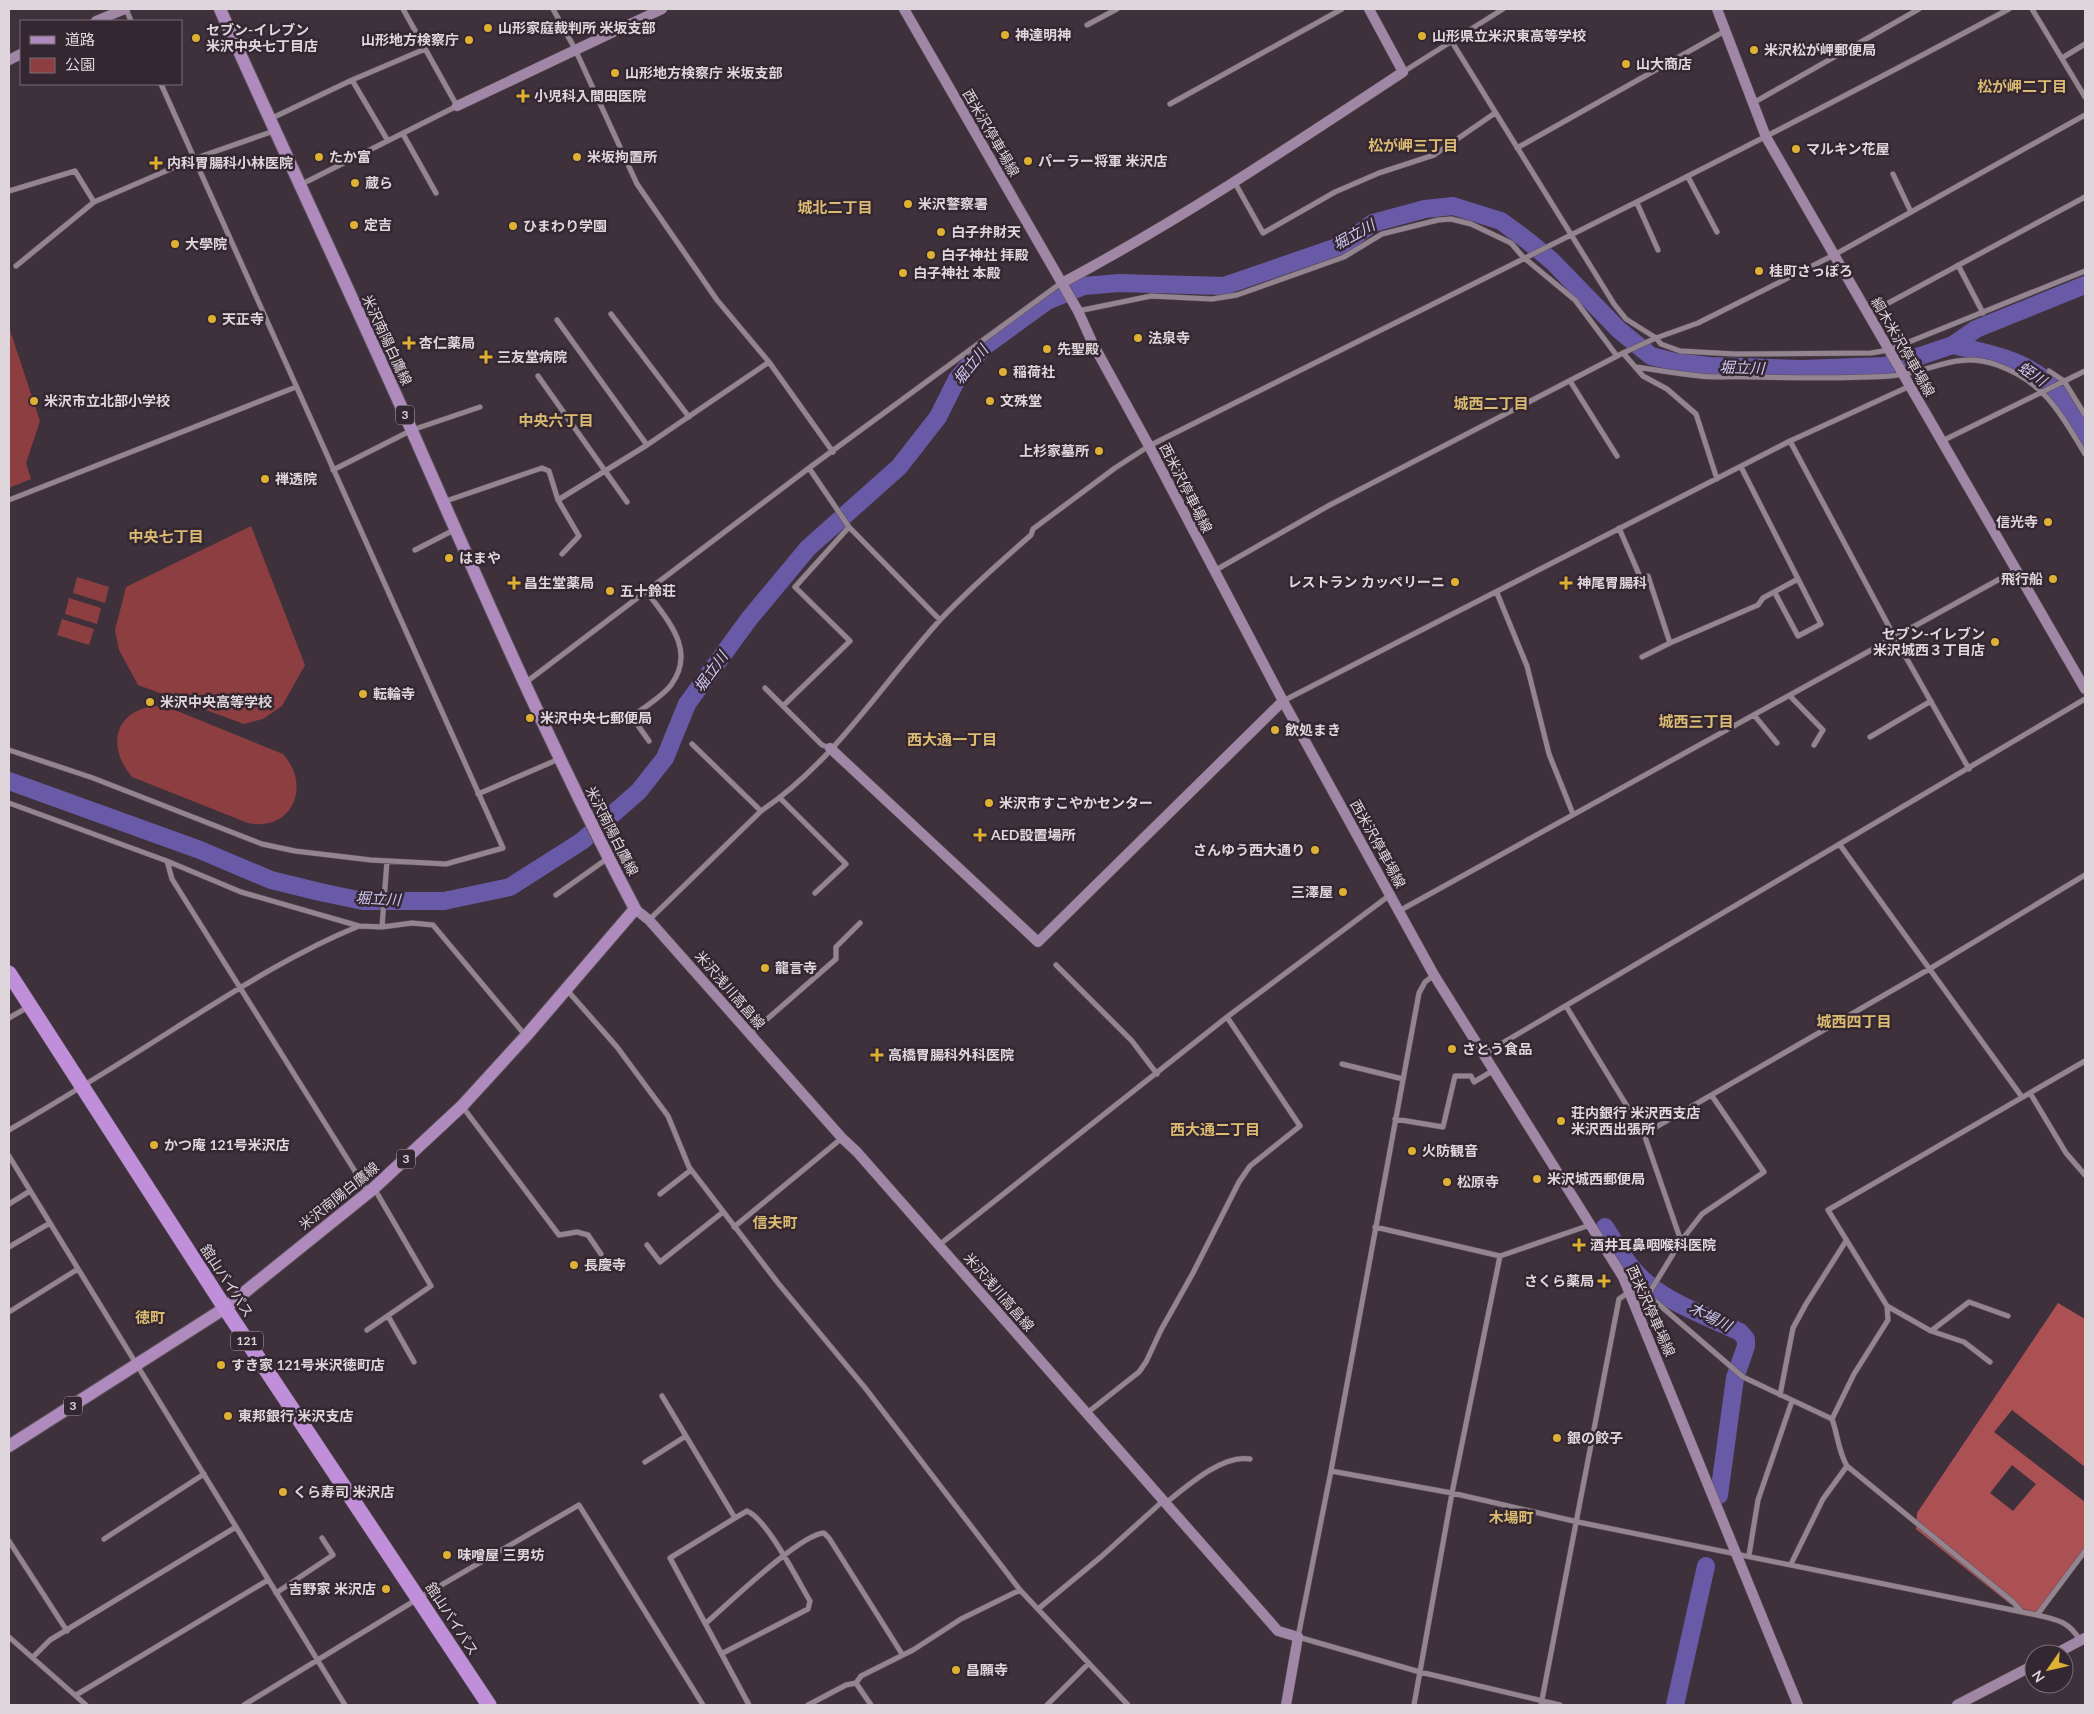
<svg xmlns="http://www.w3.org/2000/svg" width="2094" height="1714" font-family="Lato,'Noto Sans JP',sans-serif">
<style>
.green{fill:#8c3e40}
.forest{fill:#ab5153;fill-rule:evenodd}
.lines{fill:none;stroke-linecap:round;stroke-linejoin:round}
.river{stroke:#695aa7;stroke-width:18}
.street-casing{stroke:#594e56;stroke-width:6}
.secondary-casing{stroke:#594e56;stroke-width:11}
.primary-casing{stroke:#594e56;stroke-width:14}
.highway-casing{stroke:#594e56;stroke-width:16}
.street{stroke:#948490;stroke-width:5}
.secondary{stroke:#a187a6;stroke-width:10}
.primary{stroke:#ae8bbc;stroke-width:12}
.highway{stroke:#bf8fd9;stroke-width:15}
.poi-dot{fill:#deb133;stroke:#342731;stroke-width:2}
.labels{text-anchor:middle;stroke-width:5;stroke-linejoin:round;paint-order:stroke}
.shield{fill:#342731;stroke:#aca2a9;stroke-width:1}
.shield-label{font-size:12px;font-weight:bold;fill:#dfd6dc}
.poi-label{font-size:14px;font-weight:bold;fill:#dfd6dc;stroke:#342731;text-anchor:start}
.street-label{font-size:14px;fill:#dfd6dc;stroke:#342731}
.neighbourhood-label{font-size:15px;font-weight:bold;fill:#dabb71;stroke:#342731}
.water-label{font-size:15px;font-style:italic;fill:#cec9f3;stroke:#342731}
</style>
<rect width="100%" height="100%" fill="#3f313b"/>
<path class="green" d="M9 327 40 421 26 463 31 479 9 488Z
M251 526 305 665 282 706 263 719 244 724 138 685 119 650 115 630 126 587Z
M77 577 109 587 105 603 73 593Z
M69 598 101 608 97 624 65 614Z
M62 619 94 629 89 645 57 635Z
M165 706 283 754C312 786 292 832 248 823L132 777C103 743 118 704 165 706Z"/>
<path class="forest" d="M2058 1303 2085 1319V1467L2012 1410 1994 1432 2085 1502V1548L2037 1614 2010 1604 1916 1529 1917 1513ZM2012 1465 2036 1484 2013 1511 1990 1493Z"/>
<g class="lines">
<path class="river" d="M1953 345C1990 354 2031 360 2057 392 2068 406 2076 424 2085 439
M9 781 200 850 271 880 320 892 363 901H444L510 887 582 841 639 791 665 758 687 704 749 619 808 548 899 467 938 417 957 379 985 346 1047 301 1084 286 1119 283 1224 286 1343 245 1373 223 1425 209 1453 206 1501 221 1528 241 1552 261 1619 330 1651 356 1675 362 1710 366 1802 369 1884 366 1905 361 1953 345 1976 329 2085 285
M1605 1227C1617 1246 1629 1269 1647 1283 1673 1305 1709 1317 1740 1332L1746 1339V1346L1735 1378 1719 1495
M1675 1705 1706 1566"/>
<g class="street-casing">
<path id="street" d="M126 9 131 21
M553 9 575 49 637 184 717 300 769 362 833 452
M2032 9 2085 97
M1087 25 1117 9
M1452 42 1614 304 1626 319 1656 338 1661 344 1680 351 1735 354 1871 353 1889 350 2085 271
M2062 58 2085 44
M1403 72 1503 9
M352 80 388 141
M1753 103 1919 9
M1170 104 1342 9
M270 119 352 80 425 49
M403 134 436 193
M1517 148 1725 31
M1893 174 1911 212
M1688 177 1717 232
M1235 183 1263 233 1335 192 1379 173 1434 155 1495 113
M300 185 457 106 403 9
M9 191 75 171 94 202
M1637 203 1658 250
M1958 265 1983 313
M16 266 94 202 196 158 274 131
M1078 311 1151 296 1212 299 1237 295 1344 257 1382 234 1438 220 1451 219 1471 224 1511 243 1523 257 1575 300 1617 356
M611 314 689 417
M1868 314 2085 197
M557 320 647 445
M1623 353 1643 376 1667 389 1696 414 1717 479
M1636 367C1657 370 1678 374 1700 376 1717 378 1735 376 1753 377 1799 378 1844 379 1890 376 1930 374 1954 350 1997 365 2045 382 2061 414 2085 454
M2049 371 2064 381 2085 415
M538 376 627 502
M1570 381 1617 456
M1790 441 1894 636 1969 769
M1942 441 2085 371
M1741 467 1821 624 1798 636 1775 593
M809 468 849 527 940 620
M333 470 412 430 480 407
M9 500 296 387
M558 500 647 445 769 362
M443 502 542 468 549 471 558 500 579 536 562 554
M1619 528 1641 579
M415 550 454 530
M1214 571 1328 506 1623 353 1656 338 1698 323 1834 255 2085 115
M1622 584 1648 576 1670 643 1758 605 1763 598 1798 579
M647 592C667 620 697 650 671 685 662 697 644 707 632 717L649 741
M1497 593 1527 666 1549 754 1573 814
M1642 657 1670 643
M525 683 809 468 1061 283
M765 688 822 745 830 748
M1790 696 1823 730 1814 745
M1283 701 1790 441 1910 386
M784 705 850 641 795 587 849 527
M1754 715 1777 743
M1870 737 1931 701
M692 744 761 811
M9 750 93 778 262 844 295 851 371 860 446 864 503 848 161 84
M478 794 559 759
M780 798 846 864 815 893
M9 803 167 861 241 892 359 926 382 927 412 923 433 925 525 1035
M1840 845 2022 1097
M167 861 172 879 368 1192
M556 895 608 858
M1399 911 2016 570
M649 920 761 811C833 763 882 684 940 620 968 590 1000 562 1031 535L1033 529 1115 468 1149 446C1437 301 1726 161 2009 9
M382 927 387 861
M1056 965 1132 1041 1157 1074
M1434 975 1425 982 1419 993 1331 1471 1298 1637 1420 1672 1560 1705
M567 990 617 1047 668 1116 689 1167 778 1283 866 1389 1020 1590 1128 1705
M1566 1006 1644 1134 1681 1241
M9 1018 28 1007
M750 1034 836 959V947L860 923
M1484 1054 2085 699
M1342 1064 1403 1079
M2030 1093 2066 1153 2085 1175
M462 1106 559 1235 577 1232 588 1235 601 1254
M1395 1119 1443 1127 1455 1076H1471L1474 1082 1494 1070
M9 1130C66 1097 122 1062 177 1027 236 990 295 952 359 926
M1644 1134 1931 968 2085 875
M9 1156 345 1705
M660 1194 691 1170
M9 1204 30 1191
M734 1227 842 1138
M1375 1227 1500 1256 1590 1225
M647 1245 660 1262 723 1212
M939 1245 1227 1017 1390 895
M9 1247 50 1223
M1648 1295 1681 1241 1702 1214 1764 1172 1712 1096
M1887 1306 1931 1331 1969 1302 2008 1316
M9 1312 78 1269
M388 1316 414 1362
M367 1330 431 1286 374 1188
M1931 1331 1964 1342 1990 1362
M1780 1395 1793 1328 1806 1304 1846 1241
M662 1396 735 1518 747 1511C767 1519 798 1581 810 1601L808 1609 723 1653
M1087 1413 1139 1372 1146 1362 1161 1330 1193 1273 1239 1182 1250 1166 1300 1126 1227 1017
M1832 1419 1854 1374 1888 1320 1887 1306 1828 1210 2085 1061
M645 1462 686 1436
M1331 1471 1452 1493 1578 1522 2037 1615C2058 1620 2068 1621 2080 1640
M1167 1502C1187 1486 1223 1454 1250 1459
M735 1518 670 1558 749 1705
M104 1539 204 1474
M9 1541 67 1631
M1749 1555 1758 1500 1792 1401
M1791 1564 1823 1499 1847 1466
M276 1593 333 1555 322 1538
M1038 1609 1102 1556 1164 1500
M2037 1615 2085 1551
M706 1623C727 1605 800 1534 824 1533L829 1538 902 1654
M9 1637 86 1705
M33 1657 50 1640 236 1527
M856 1683 861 1676 913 1650 961 1619 1020 1590
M76 1695 268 1580
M244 1705 419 1598 579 1505 703 1705
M808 1705 846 1685 856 1683 871 1705
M1047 1705 1089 1663
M1414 1705 1452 1493 1500 1256
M1541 1705 1619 1299 1629 1292 1648 1295 1743 1377 1832 1419C1838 1435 1838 1451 1847 1466L2013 1602 2021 1611"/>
</g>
<g class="secondary-casing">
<path id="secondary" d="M904 9 1078 311 1093 344 1149 446 1283 701 1434 975 1623 1277 1798 1705
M1717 9 1766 137 2085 689
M96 21 125 9
M9 60 21 54
M457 106 662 9
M1062 283C1180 220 1291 146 1403 72L1369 9
M830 748 1038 942 1283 701
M635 909 649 920 842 1138 857 1152 1278 1631 1298 1637 1286 1705
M2055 1654 2085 1638
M1957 1705 2034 1665"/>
</g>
<g class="primary-casing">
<path id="primary" d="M9 1446 225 1308 374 1188 462 1106 526 1036 635 909C553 753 483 592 412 431 349 289 283 150 220 9"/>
</g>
<g class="highway-casing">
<path id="highway" d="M9 973 225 1308 489 1705"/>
</g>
<use href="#street" class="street"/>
<use href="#secondary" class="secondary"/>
<use href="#primary" class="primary"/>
<use href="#highway" class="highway"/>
</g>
<g class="poi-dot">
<circle cx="488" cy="28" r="5"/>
<circle cx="1005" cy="35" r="5"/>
<circle cx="1422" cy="36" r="5"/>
<circle cx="196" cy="38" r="5"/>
<circle cx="469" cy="40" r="5"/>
<circle cx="1754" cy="50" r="5"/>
<circle cx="1626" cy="64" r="5"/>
<circle cx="615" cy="73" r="5"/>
<path d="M520.5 88.5h5v5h5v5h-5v5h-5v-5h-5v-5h5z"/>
<circle cx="1796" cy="149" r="5"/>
<circle cx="319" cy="157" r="5"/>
<circle cx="577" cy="157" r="5"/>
<circle cx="1028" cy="161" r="5"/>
<path d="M153.5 155.5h5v5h5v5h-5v5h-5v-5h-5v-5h5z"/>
<circle cx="355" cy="183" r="5"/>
<circle cx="908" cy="204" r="5"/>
<circle cx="354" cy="225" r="5"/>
<circle cx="513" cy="226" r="5"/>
<circle cx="941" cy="232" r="5"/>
<circle cx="175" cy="244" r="5"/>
<circle cx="931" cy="255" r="5"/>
<circle cx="1759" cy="271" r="5"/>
<circle cx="903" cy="273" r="5"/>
<circle cx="212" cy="319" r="5"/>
<circle cx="1138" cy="338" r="5"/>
<path d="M406.5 335.5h5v5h5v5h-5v5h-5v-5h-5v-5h5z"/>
<circle cx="1047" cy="349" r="5"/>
<path d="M483.5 349.5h5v5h5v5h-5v5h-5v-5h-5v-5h5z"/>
<circle cx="1003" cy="372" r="5"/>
<circle cx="34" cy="401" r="5"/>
<circle cx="990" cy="401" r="5"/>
<circle cx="1099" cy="451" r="5"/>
<circle cx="265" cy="479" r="5"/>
<circle cx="2048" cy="522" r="5"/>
<circle cx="449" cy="558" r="5"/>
<circle cx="2053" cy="579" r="5"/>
<circle cx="1455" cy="582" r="5"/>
<path d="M511.5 575.5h5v5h5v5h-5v5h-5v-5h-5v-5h5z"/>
<path d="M1563.5 575.5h5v5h5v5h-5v5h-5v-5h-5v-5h5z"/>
<circle cx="610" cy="591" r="5"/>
<circle cx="1995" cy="642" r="5"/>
<circle cx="363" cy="694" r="5"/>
<circle cx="150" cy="702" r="5"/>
<circle cx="530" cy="718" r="5"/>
<circle cx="1275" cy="730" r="5"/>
<circle cx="989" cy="803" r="5"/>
<path d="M977.5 827.5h5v5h5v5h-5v5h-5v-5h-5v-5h5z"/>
<circle cx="1315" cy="850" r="5"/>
<circle cx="1343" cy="892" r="5"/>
<circle cx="765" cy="968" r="5"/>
<circle cx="1452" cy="1049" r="5"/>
<path d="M874.5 1047.5h5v5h5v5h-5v5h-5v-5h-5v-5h5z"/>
<circle cx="1561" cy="1121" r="5"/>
<circle cx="154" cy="1145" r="5"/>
<circle cx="1412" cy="1151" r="5"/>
<circle cx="1537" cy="1179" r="5"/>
<circle cx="1447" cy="1182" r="5"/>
<path d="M1576.5 1237.5h5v5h5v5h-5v5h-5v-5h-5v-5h5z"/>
<circle cx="574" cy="1265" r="5"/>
<path d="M1601.5 1273.5h5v5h5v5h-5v5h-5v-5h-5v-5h5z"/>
<circle cx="221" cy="1365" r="5"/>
<circle cx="228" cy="1416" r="5"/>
<circle cx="1557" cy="1438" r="5"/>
<circle cx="283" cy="1492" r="5"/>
<circle cx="447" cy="1555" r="5"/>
<circle cx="386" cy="1589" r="5"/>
<circle cx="956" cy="1670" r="5"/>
</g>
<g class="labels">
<g class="shield">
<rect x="396" y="405.5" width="18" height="19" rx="4"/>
<rect x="397" y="1149.5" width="18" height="19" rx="4"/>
<rect x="231" y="1331.5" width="32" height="19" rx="4"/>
<rect x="64" y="1396.5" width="18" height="19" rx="4"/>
</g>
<g class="shield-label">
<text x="405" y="419">3</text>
<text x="406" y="1163">3</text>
<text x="247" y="1345">121</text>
<text x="73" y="1410">3</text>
</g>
<g class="poi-label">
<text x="498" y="33">山形家庭裁判所 米坂支部</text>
<text x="206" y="35">セブン-イレブン<tspan x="206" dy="16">米沢中央七丁目店</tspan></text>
<text x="1015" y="40">神達明神</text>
<text x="1432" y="41">山形県立米沢東高等学校</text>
<text x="459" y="45" text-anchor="end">山形地方検察庁</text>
<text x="1764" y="55">米沢松が岬郵便局</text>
<text x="1636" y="69">山大商店</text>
<text x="625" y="78">山形地方検察庁 米坂支部</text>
<text x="534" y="101">小児科入間田医院</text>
<text x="1806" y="154">マルキン花屋</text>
<text x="329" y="162">たか富</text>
<text x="587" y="162">米坂拘置所</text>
<text x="1038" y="166">パーラー将軍 米沢店</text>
<text x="167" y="168">内科胃腸科小林医院</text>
<text x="365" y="188">蔵ら</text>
<text x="918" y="209">米沢警察署</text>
<text x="364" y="230">定吉</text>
<text x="523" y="231">ひまわり学園</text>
<text x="951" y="237">白子弁財天</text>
<text x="185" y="249">大學院</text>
<text x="941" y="260">白子神社 拝殿</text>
<text x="1769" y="276">桂町さっぽろ</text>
<text x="913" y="278">白子神社 本殿</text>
<text x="222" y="324">天正寺</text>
<text x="1148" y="343">法泉寺</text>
<text x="419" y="348">杏仁薬局</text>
<text x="1057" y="354">先聖殿</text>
<text x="497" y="362">三友堂病院</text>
<text x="1013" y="377">稲荷社</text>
<text x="44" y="406">米沢市立北部小学校</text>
<text x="1000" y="406">文殊堂</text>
<text x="1089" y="456" text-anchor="end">上杉家墓所</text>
<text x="275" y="484">禅透院</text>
<text x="2038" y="527" text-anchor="end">信光寺</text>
<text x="459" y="563">はまや</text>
<text x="2043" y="584" text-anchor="end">飛行船</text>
<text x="1445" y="587" text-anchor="end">レストラン カッペリーニ</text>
<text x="524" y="588">昌生堂薬局</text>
<text x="1577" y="588">神尾胃腸科</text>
<text x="620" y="596">五十鈴荘</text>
<text x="1985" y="639" text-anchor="end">セブン-イレブン<tspan x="1985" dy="16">米沢城西３丁目店</tspan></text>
<text x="373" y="699">転輪寺</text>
<text x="160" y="707">米沢中央高等学校</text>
<text x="540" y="723">米沢中央七郵便局</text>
<text x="1285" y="735">飲処まき</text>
<text x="999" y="808">米沢市すこやかセンター</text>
<text x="991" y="840">AED設置場所</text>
<text x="1305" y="855" text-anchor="end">さんゆう西大通り</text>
<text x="1333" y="897" text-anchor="end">三澤屋</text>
<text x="775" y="973">龍言寺</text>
<text x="1462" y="1054">さとう食品</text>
<text x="888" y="1060">高橋胃腸科外科医院</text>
<text x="1571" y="1118">荘内銀行 米沢西支店<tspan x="1571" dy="16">米沢西出張所</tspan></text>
<text x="164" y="1150">かつ庵 121号米沢店</text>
<text x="1422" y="1156">火防観音</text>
<text x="1547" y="1184">米沢城西郵便局</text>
<text x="1457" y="1187">松原寺</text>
<text x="1590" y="1250">酒井耳鼻咽喉科医院</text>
<text x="584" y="1270">長慶寺</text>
<text x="1594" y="1286" text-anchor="end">さくら薬局</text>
<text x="231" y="1370">すき家 121号米沢徳町店</text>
<text x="238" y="1421">東邦銀行 米沢支店</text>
<text x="1567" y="1443">銀の餃子</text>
<text x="293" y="1497">くら寿司 米沢店</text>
<text x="457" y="1560">味噌屋 三男坊</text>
<text x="376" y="1594" text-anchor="end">吉野家 米沢店</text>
<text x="966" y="1675">昌願寺</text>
</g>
<g class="street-label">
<text transform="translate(991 133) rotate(60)" y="5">西米沢停車場線</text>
<text transform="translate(387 340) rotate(65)" y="5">米沢南陽白鷹線</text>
<text transform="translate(1903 347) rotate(60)" y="5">綱木米沢停車場線</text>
<text transform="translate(1186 488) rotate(63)" y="5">西米沢停車場線</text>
<text transform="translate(612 831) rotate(63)" y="5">米沢南陽白鷹線</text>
<text transform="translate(1378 844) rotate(61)" y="5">西米沢停車場線</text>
<text transform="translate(730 990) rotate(49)" y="5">米沢浅川高畠線</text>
<text transform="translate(339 1196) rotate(-39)" y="5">米沢南陽白鷹線</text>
<text transform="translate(227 1281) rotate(57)" y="5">舘山バイパス</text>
<text transform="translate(999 1292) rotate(49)" y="5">米沢浅川高畠線</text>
<text transform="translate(1651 1311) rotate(66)" y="5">西米沢停車場線</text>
<text transform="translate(452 1619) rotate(57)" y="5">舘山バイパス</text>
</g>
<g class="neighbourhood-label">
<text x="2022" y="92">松が岬二丁目</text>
<text x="1413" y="151">松が岬三丁目</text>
<text x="835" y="213">城北二丁目</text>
<text x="1491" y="409">城西二丁目</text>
<text x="556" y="426">中央六丁目</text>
<text x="166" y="542">中央七丁目</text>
<text x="1696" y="727">城西三丁目</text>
<text x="952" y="745">西大通一丁目</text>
<text x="1854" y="1027">城西四丁目</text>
<text x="1215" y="1135">西大通二丁目</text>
<text x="775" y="1228">信夫町</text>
<text x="150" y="1323">徳町</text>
<text x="1511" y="1523">木場町</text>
</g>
<g class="water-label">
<text transform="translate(1354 235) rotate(-29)" y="5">堀立川</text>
<text transform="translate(971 365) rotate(-51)" y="5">堀立川</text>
<text transform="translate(1742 368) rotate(2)" y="5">堀立川</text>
<text transform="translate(2032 374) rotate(34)" y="5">蛭川</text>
<text transform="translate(711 672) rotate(-54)" y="5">堀立川</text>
<text transform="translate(378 899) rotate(3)" y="5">堀立川</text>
<text transform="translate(1710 1317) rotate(27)" y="5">木場川</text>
</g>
</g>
<rect width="2094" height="1714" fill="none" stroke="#dfd6dc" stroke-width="20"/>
<rect x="20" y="20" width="162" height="65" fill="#342731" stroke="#786d75"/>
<rect x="30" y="36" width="25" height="8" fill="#ae8bbc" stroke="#786d75"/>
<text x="65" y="45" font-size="15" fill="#dfd6dc">道路</text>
<rect x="30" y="58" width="25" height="15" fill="#8c3e40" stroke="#786d75"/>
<text x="65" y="70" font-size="15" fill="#dfd6dc">公園</text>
<g transform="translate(2049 1669) rotate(236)"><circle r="24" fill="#342731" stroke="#786d75"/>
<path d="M0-4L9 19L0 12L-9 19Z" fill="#deb133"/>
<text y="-8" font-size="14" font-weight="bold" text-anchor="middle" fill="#dfd6dc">N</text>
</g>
</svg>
